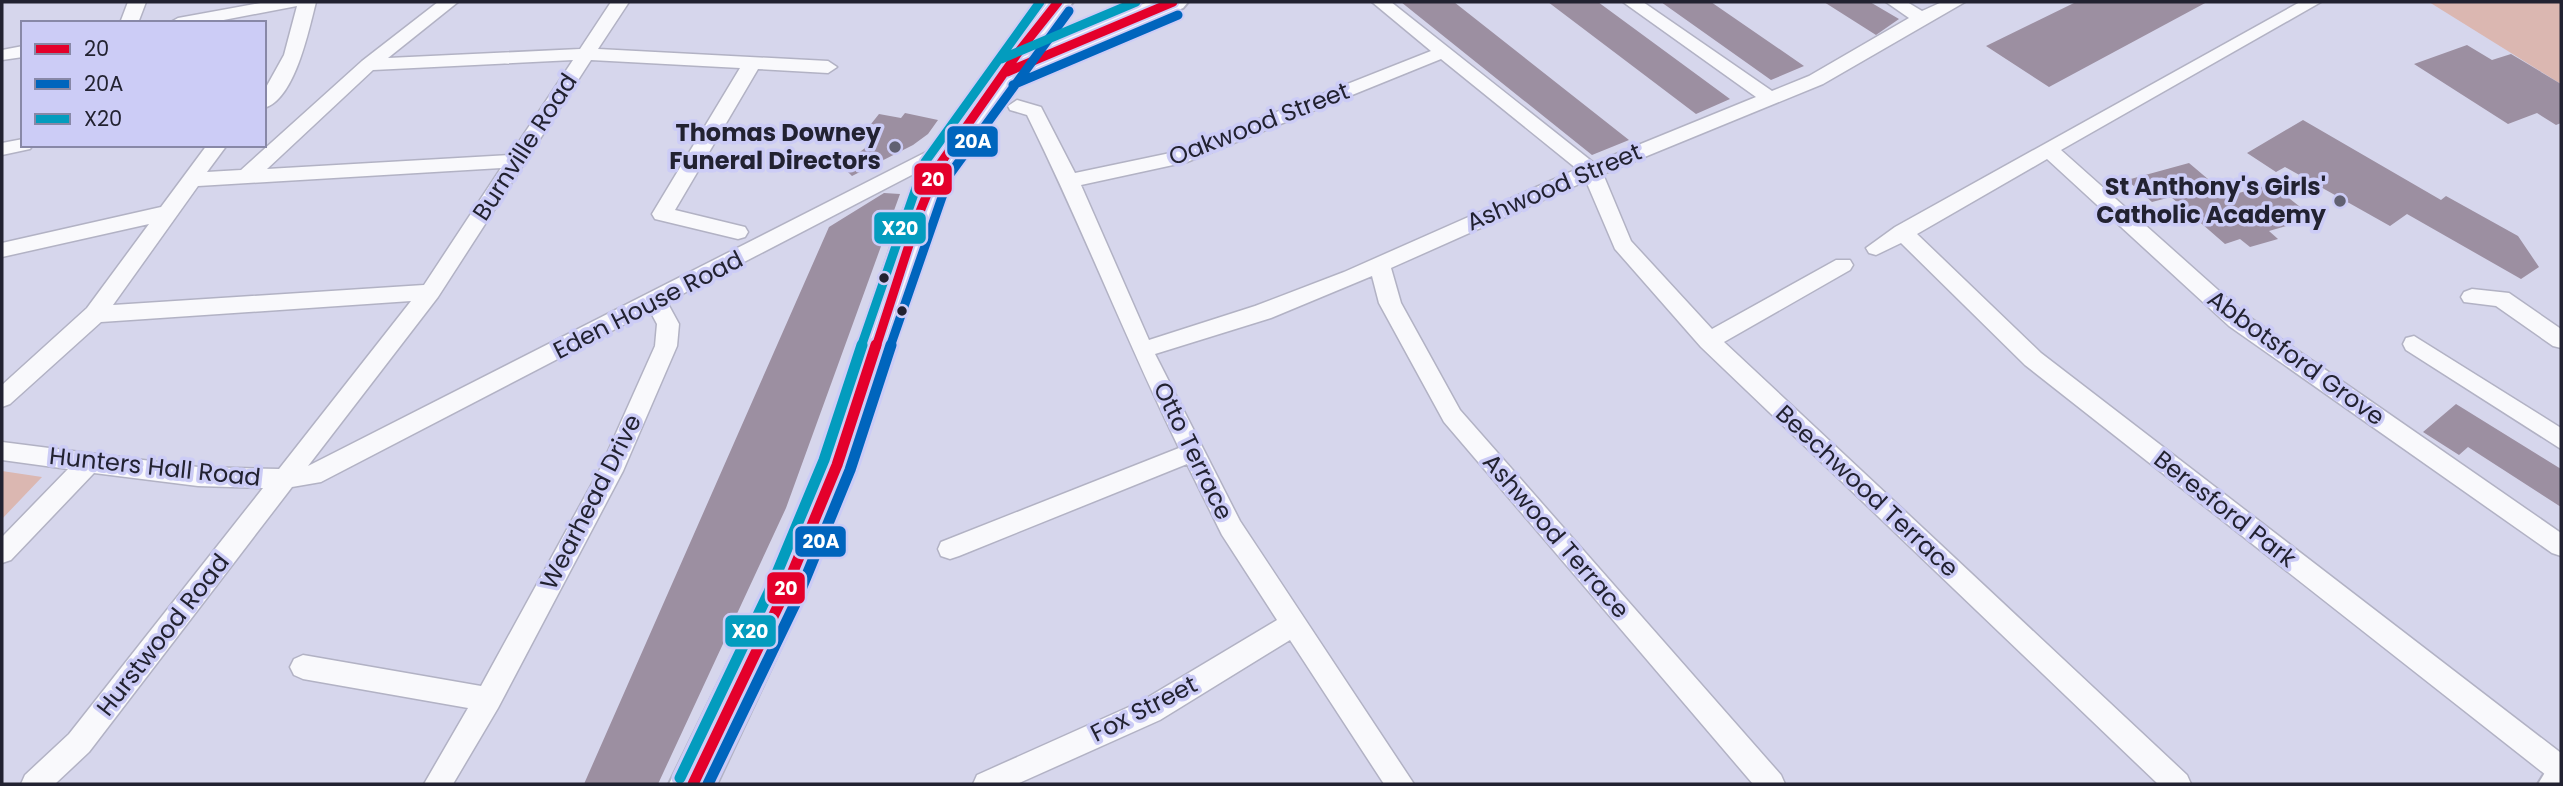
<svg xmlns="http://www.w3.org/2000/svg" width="2563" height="786" font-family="Poppins,sans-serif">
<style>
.green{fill:#dbb7b1}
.building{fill:#9c8fa1}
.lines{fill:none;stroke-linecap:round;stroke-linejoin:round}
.minor-casing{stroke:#b2b2c4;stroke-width:3}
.tertiary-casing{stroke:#b2b2c4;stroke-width:4}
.trunk-casing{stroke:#b2b2c4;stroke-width:4}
.minor{fill:#f9f9fc;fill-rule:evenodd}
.tertiary{fill:#f9f9fc;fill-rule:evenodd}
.trunk{fill:#f9f9fc;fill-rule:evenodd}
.bus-1-far1-casing{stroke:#ccccf6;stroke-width:13}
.bus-1-casing{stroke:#ccccf6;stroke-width:17}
.bus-2-far1-casing{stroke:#ccccf6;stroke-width:13}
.bus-2-casing{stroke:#ccccf6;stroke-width:17}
.bus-3-far1-casing{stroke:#ccccf6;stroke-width:13}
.bus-3-casing{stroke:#ccccf6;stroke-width:17}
.bus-1-far1{stroke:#e4002b;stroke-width:9}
.bus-1{stroke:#e4002b;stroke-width:11}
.bus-2-far1{stroke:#0065bd;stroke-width:9}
.bus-2{stroke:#0065bd;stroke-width:11}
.bus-3-far1{stroke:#039cbe;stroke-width:9}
.bus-3{stroke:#039cbe;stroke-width:11}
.poi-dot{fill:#616172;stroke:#ccccf6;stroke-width:2.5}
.bus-dot{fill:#222231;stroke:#ccccf6;stroke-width:2.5}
.labels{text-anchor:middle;stroke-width:7;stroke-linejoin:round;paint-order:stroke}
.street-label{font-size:24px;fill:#222231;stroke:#ccccf6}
.poi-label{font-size:24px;font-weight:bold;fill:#222231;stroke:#ccccf6;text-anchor:end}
.line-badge{stroke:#ccccf6;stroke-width:2.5}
.badge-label{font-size:19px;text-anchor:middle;font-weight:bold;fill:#fff}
</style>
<rect width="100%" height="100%" fill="#d6d6ec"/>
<path class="green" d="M2429 2H2561V84Z
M2 471 42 477 2 519Z"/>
<path class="building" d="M1401 2H1454L1629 140 1592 155Z
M1548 2H1598L1730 99 1696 114Z
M1661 2H1711L1804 66 1771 80Z
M1824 2H1870L1899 19 1876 35Z
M2076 2H2207L2049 87 1986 46Z
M2467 45 2492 60 2511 54 2561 84V123L2556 125 2537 113 2508 124 2414 64Z
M905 113 938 120 928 134 913 145 852 176 842 166 865 148 882 126 871 124 879 114 901 118Z
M2303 120 2441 200 2446 196 2518 236 2539 267 2521 279 2407 214 2390 226 2285 167 2276 172 2247 153Z
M2189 163 2228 196 2271 184 2314 218 2269 231 2278 239 2250 247 2240 239 2225 244 2171 197 2152 202 2127 180Z
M884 193 900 194 786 508 658 784H584L829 227Z
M2456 404 2561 469V507L2468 447 2459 455 2423 432Z"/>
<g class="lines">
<g class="minor-casing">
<path id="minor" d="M128 2H146L138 23H120Z
M266 2H316C309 29 295 100 264 108V91L284 55 297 6 208 23H169L178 18Z
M438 2H458L388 58 580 49 611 2H629L598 49 828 61 837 67 828 73 758 69 675 210 745 227 748 232 745 237 738 239 655 219 652 214 740 68 591 60 438 297 308 466 942 144H956L959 148 956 152 667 302 679 324 677 346 623 471 498 708 453 784H424L468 708 303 679 294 675 290 667 294 659 303 655 481 686 600 469 655 346 657 324 650 311 321 482 292 487 89 752 55 784H21L25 775 69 734 263 488 198 486 94 473 11 560 2 563V537L68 469 2 460V442L198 467 279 469 411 301 101 322 10 404 2 407V385L87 308 149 224 2 257V243L161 207 207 145H227L207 172 241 170 362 61ZM573 60 510 155 267 169 373 70ZM501 168 424 285 113 305 198 186Z
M1372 2H1391L1594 163 1756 97 1623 2H1643L1772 91 1809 76 1909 18 1886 2H1907L1922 11 1942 2H1965L1823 84 1603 174 1631 241 1712 329 1836 260H1850L1853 265 1850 270 1724 342 2187 775 2191 784H2158L1701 347 1615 249 1586 181 1391 268 1401 303 1460 410 1781 775 1785 784H1753L1444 422 1379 303 1372 276 1271 318 1155 354 1240 521 1414 784H1384L1290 640 1160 720 1017 784H973L977 775 1140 702 1277 620 1222 535 1187 464 959 556 950 559 941 556 938 549 941 542 1179 448C1125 338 1081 224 1027 115L1010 110 1008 106 1017 100 1041 107 1075 173 1175 152 1431 51ZM1441 59 1577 169 1344 272 1255 306 1149 340 1081 185 1187 162Z
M2300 2H2321L2061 150 2245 314 2561 533V556L2552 553 2229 326 2047 159 1917 234 2041 353 2561 753V783L2551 779 2025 365 1901 243 1876 255 1869 253 1866 248 1895 227Z
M23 46V57L2 60V50Z
M23 139V145H33L30 149 2 155V143Z
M2472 289 2509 293 2561 329V348L2553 346 2496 306 2464 302 2461 297 2464 292Z
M2414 336 2561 428V449L2406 350 2403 344 2406 338Z"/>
</g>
<g class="tertiary-casing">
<path id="tertiary" d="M2561 762V784H2538L2549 766Z"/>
</g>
<g class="trunk-casing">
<path id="trunk" d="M1043 2H1073L1040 45 1148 2H1188L1183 8 1018 79 954 169 936 214 857 465 804 598 717 784H669L761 596 817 465 902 214 921 167Z"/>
</g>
<use href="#minor" class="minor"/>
<use href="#tertiary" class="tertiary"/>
<use href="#trunk" class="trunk"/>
<g class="bus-1-far1-casing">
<path id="bus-1-far1" d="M1007 72 1173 2
M876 347 919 214 938 167 1020 50 1058 2"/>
</g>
<g class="bus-1-casing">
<path id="bus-1" d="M693 784 782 598 837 465 876 345"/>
</g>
<g class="bus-2-far1-casing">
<path id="bus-2-far1" d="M1013 85 1178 15
M890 347 950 174 1069 11"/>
</g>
<g class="bus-2-casing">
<path id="bus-2" d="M708 784 795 604 850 470 891 345"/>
</g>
<g class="bus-3-far1-casing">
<path id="bus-3-far1" d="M1001 59 1136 2
M861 347 925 162 1040 2"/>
</g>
<g class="bus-3-casing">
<path id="bus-3" d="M680 778 769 592 824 460 862 345"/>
</g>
<use href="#bus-1-far1" class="bus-1-far1"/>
<use href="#bus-1" class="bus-1"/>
<use href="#bus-2-far1" class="bus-2-far1"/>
<use href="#bus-2" class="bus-2"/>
<use href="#bus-3-far1" class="bus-3-far1"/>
<use href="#bus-3" class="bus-3"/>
</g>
<g class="poi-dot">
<circle cx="895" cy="147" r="7"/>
<circle cx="2340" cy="201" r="7"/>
</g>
<g class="bus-dot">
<circle cx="884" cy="278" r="6"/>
<circle cx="902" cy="311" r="6"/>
</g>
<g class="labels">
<g class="street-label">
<text transform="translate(1259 124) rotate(-21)" y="8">Oakwood Street</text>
<text transform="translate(525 147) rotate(-57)" y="8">Burnville Road</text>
<text transform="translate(1554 187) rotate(-23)" y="8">Ashwood Street</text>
<text transform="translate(648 305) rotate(-27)" y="8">Eden House Road</text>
<text transform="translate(2296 358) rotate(36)" y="8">Abbotsford Grove</text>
<text transform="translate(1193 451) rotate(64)" y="8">Otto Terrace</text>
<text transform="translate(155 467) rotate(6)" y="8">Hunters Hall Road</text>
<text transform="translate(1867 491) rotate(43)" y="8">Beechwood Terrace</text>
<text transform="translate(591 502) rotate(-63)" y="8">Wearhead Drive</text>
<text transform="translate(2225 509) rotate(38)" y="8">Beresford Park</text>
<text transform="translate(1556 536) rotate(49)" y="8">Ashwood Terrace</text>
<text transform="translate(163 635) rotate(-52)" y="8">Hurstwood Road</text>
<text transform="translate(1144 709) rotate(-27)" y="8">Fox Street</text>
</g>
<g class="poi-label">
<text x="881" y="141">Thomas Downey<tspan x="881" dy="28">Funeral Directors</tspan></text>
<text x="2326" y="195">St Anthony's Girls'<tspan x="2326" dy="28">Catholic Academy</tspan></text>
</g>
</g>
<g class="line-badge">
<rect x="946" y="125" width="53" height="33" rx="7" fill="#0065bd"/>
<rect x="913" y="162" width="40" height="34" rx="7" fill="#e4002b"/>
<rect x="873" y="211" width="54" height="34" rx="7" fill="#039cbe"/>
<rect x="794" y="525" width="53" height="33" rx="7" fill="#0065bd"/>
<rect x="766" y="571" width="40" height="34" rx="7" fill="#e4002b"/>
<rect x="724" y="614" width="53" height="34" rx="7" fill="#039cbe"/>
</g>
<g class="badge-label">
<text x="973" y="148">20A</text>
<text x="933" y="186">20</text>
<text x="900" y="235">X20</text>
<text x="821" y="548">20A</text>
<text x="786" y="595">20</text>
<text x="750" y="638">X20</text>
</g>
<rect width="2563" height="786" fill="none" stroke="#222231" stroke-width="7"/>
<rect x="21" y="21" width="245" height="126" fill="#ccccf6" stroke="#8888a7" stroke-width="2"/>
<rect x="35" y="44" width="35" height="10" fill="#e4002b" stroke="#8888a7" stroke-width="2"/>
<text x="84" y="56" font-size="21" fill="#222231">20</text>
<rect x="35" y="79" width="35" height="10" fill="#0065bd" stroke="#8888a7" stroke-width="2"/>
<text x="84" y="91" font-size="21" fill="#222231">20A</text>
<rect x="35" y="114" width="35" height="10" fill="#039cbe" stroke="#8888a7" stroke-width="2"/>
<text x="84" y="126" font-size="21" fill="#222231">X20</text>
</svg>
